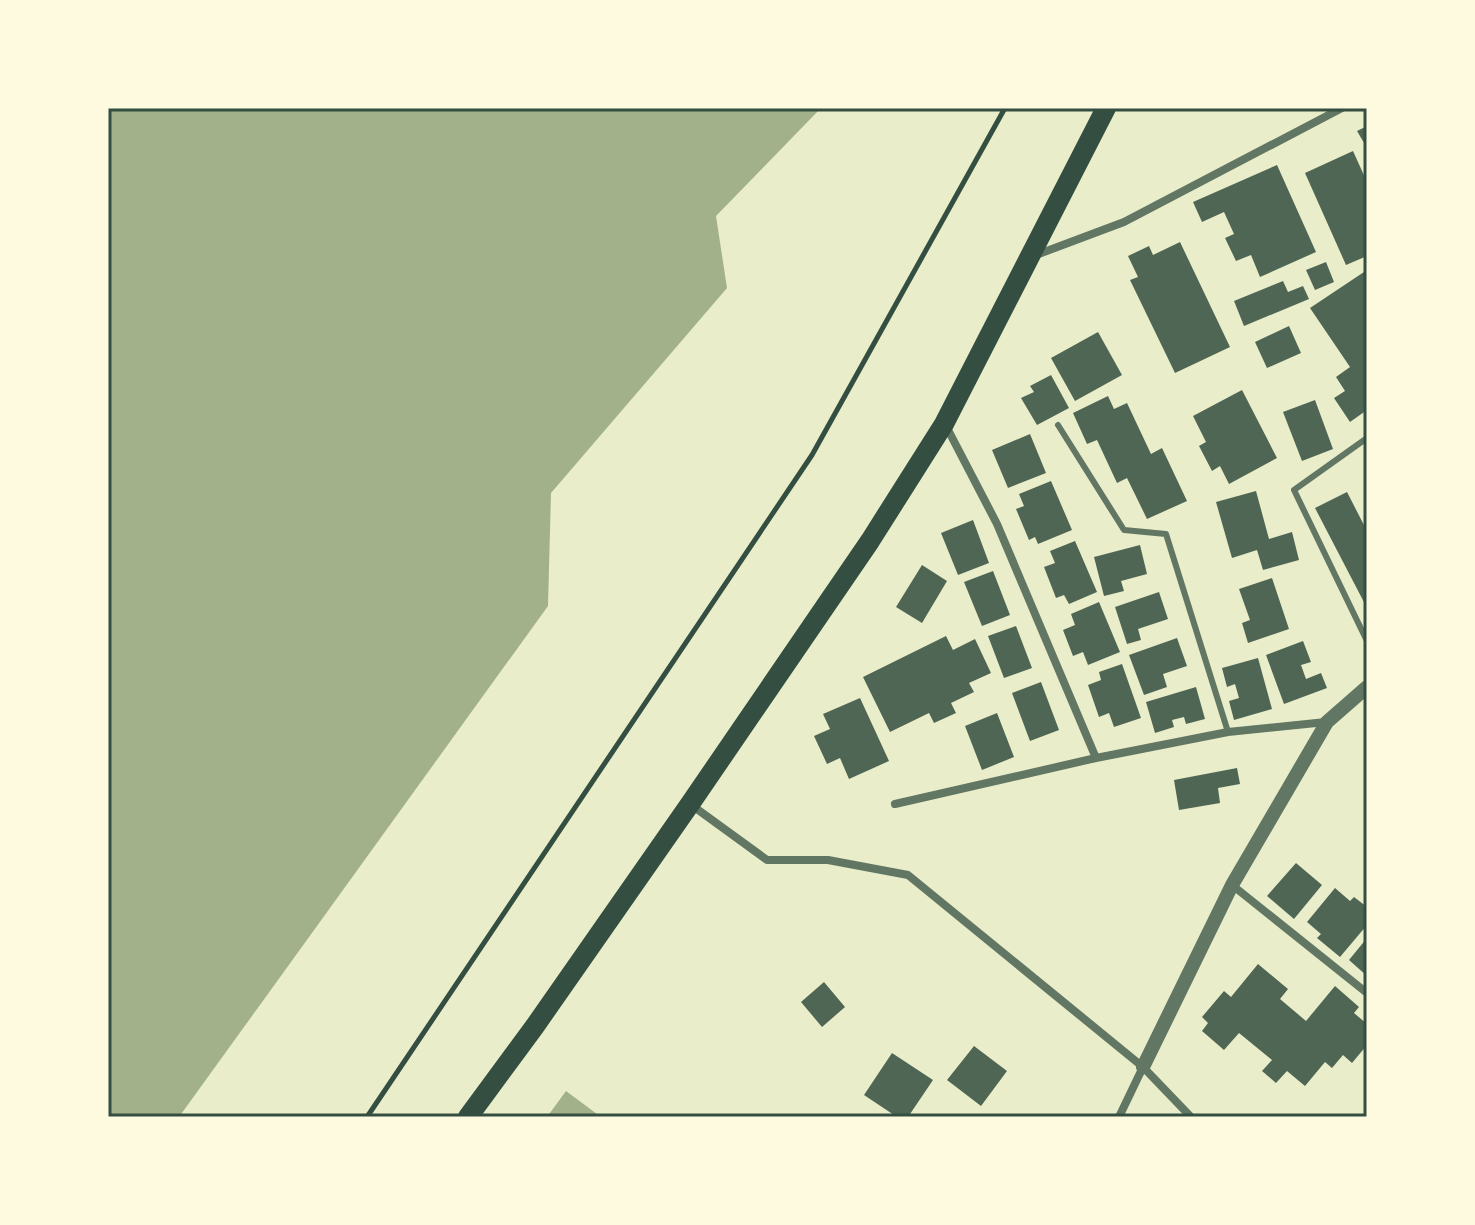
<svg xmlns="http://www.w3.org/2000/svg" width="1475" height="1225" font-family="Figtree,sans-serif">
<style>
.water{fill:#a3b18a}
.building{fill:#4f6655}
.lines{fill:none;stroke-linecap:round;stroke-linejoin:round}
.path{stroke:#344e41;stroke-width:5}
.service{stroke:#617663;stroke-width:6}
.minor{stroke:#617663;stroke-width:8}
.tertiary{stroke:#617663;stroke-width:14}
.primary{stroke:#344e41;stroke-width:20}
.neatline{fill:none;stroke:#344e41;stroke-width:3}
</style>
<rect width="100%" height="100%" fill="#e9edc9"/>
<path class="water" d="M108 108H821L716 216 727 288 551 493 548 606 179 1117H108Z
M566 1091 601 1117H547Z"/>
<path class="building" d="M1367 126V148L1357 131Z
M1353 151 1367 182V256L1346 265 1305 173Z
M1277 165 1316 252 1260 277 1251 255 1236 261 1225 238 1234 234 1224 212 1202 222 1193 202Z
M1180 242 1230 347 1175 373 1130 280 1138 277 1128 256 1149 246 1153 255Z
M1326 262 1334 282 1315 290 1306 270Z
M1367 270V311L1364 313 1367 316V410L1350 422 1334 398 1345 391 1336 377 1350 367 1310 308Z
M1283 281 1288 292 1303 286 1309 299 1244 326 1234 301Z
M1289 326 1301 353 1267 368 1255 342Z
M1098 332 1122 375 1075 401 1051 358Z
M1051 375 1069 408 1037 425 1021 398 1034 392 1030 386Z
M1242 390 1277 458 1229 484 1220 466 1212 471 1199 446 1206 442 1193 416Z
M1108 396 1114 409 1127 403 1151 454 1162 448 1187 501 1147 519 1127 478 1117 483 1097 440 1087 444 1073 413Z
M1315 400 1333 449 1302 461 1283 412Z
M1030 434 1046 473 1008 488 992 450Z
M1051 481 1072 530 1038 544 1035 537 1029 540 1016 509 1024 506 1019 494Z
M1256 491 1269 539 1292 532 1299 560 1263 570 1257 550 1232 558 1216 502Z
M1347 492 1367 531V608L1315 508Z
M973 520 989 563 958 575 941 533Z
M1075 541 1097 592 1069 604 1064 595 1056 598 1044 567 1055 563 1050 551Z
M1140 545 1147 574 1121 581 1124 591 1104 596 1094 557Z
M922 565 947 581 922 623 896 607Z
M993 571 1010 615 982 626 964 582Z
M1272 578 1289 629 1248 643 1242 623 1250 620 1239 589Z
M1159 592 1168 619 1138 629 1141 640 1127 644 1115 607Z
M1099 602 1120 652 1088 665 1083 652 1073 656 1063 630 1075 625 1071 614Z
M1016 626 1032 668 1004 678 988 636Z
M946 636 953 650 975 639 991 673 969 683 974 692 951 703 956 713 934 723 929 713 890 732 863 677Z
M1177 638 1187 666 1163 674 1167 687 1144 695 1129 655Z
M1303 641 1311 662 1301 665 1306 679 1321 673 1327 688 1284 704 1266 655Z
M1258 658 1272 709 1234 720 1229 701 1239 698 1235 684 1227 687 1222 668Z
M1122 664 1141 718 1114 727 1109 713 1099 717 1088 685 1101 680 1099 672Z
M1041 682 1059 730 1030 741 1012 693Z
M1196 687 1205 719 1186 724 1184 717 1172 720 1174 727 1155 733 1146 702Z
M860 698 889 761 849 779 840 758 827 764 814 736 830 729 823 714Z
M997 713 1014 757 982 770 965 726Z
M1237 768 1240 784 1218 788 1220 803 1179 810 1174 780Z
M1296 863 1322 885 1294 919 1267 896Z
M1335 888 1350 901 1354 897 1367 907V925L1340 957 1317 938 1321 934 1307 922Z
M1367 938V976L1349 960Z
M1258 964 1288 989 1280 999 1306 1021 1335 986 1359 1007 1354 1013 1367 1024V1045L1352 1063 1343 1055 1332 1068 1325 1062 1305 1086 1287 1071 1276 1083 1262 1071 1272 1060 1239 1033 1224 1050 1202 1031 1208 1023 1202 1017 1224 991 1231 997Z
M824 982 845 1007 822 1027 801 1002Z
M974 1046 1007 1071 981 1106 947 1080Z
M892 1053 933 1080 908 1117H897L864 1095Z"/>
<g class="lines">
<path class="path" d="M367 1117 812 455 1005 108"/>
<path class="service" d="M1058 425 1124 530 1166 534 1228 732
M1367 438 1294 490 1367 641"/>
<path class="minor" d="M1036 255 1124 222 1342 108
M945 424 997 524 1096 758
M690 804 767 860H828L908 875 1143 1067 1191 1117
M895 804 1096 758 1228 732 1326 722
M1232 885 1367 993
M1119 1117 1143 1067"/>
<path class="tertiary" d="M1143 1067 1232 885 1327 722 1367 687"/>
<path class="primary" d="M468 1117 535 1026 690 804 870 541 944 424 1106 108"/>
</g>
<rect width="1475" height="1225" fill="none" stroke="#fefae0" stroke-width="220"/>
<rect x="110" y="110" width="1255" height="1005" class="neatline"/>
</svg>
